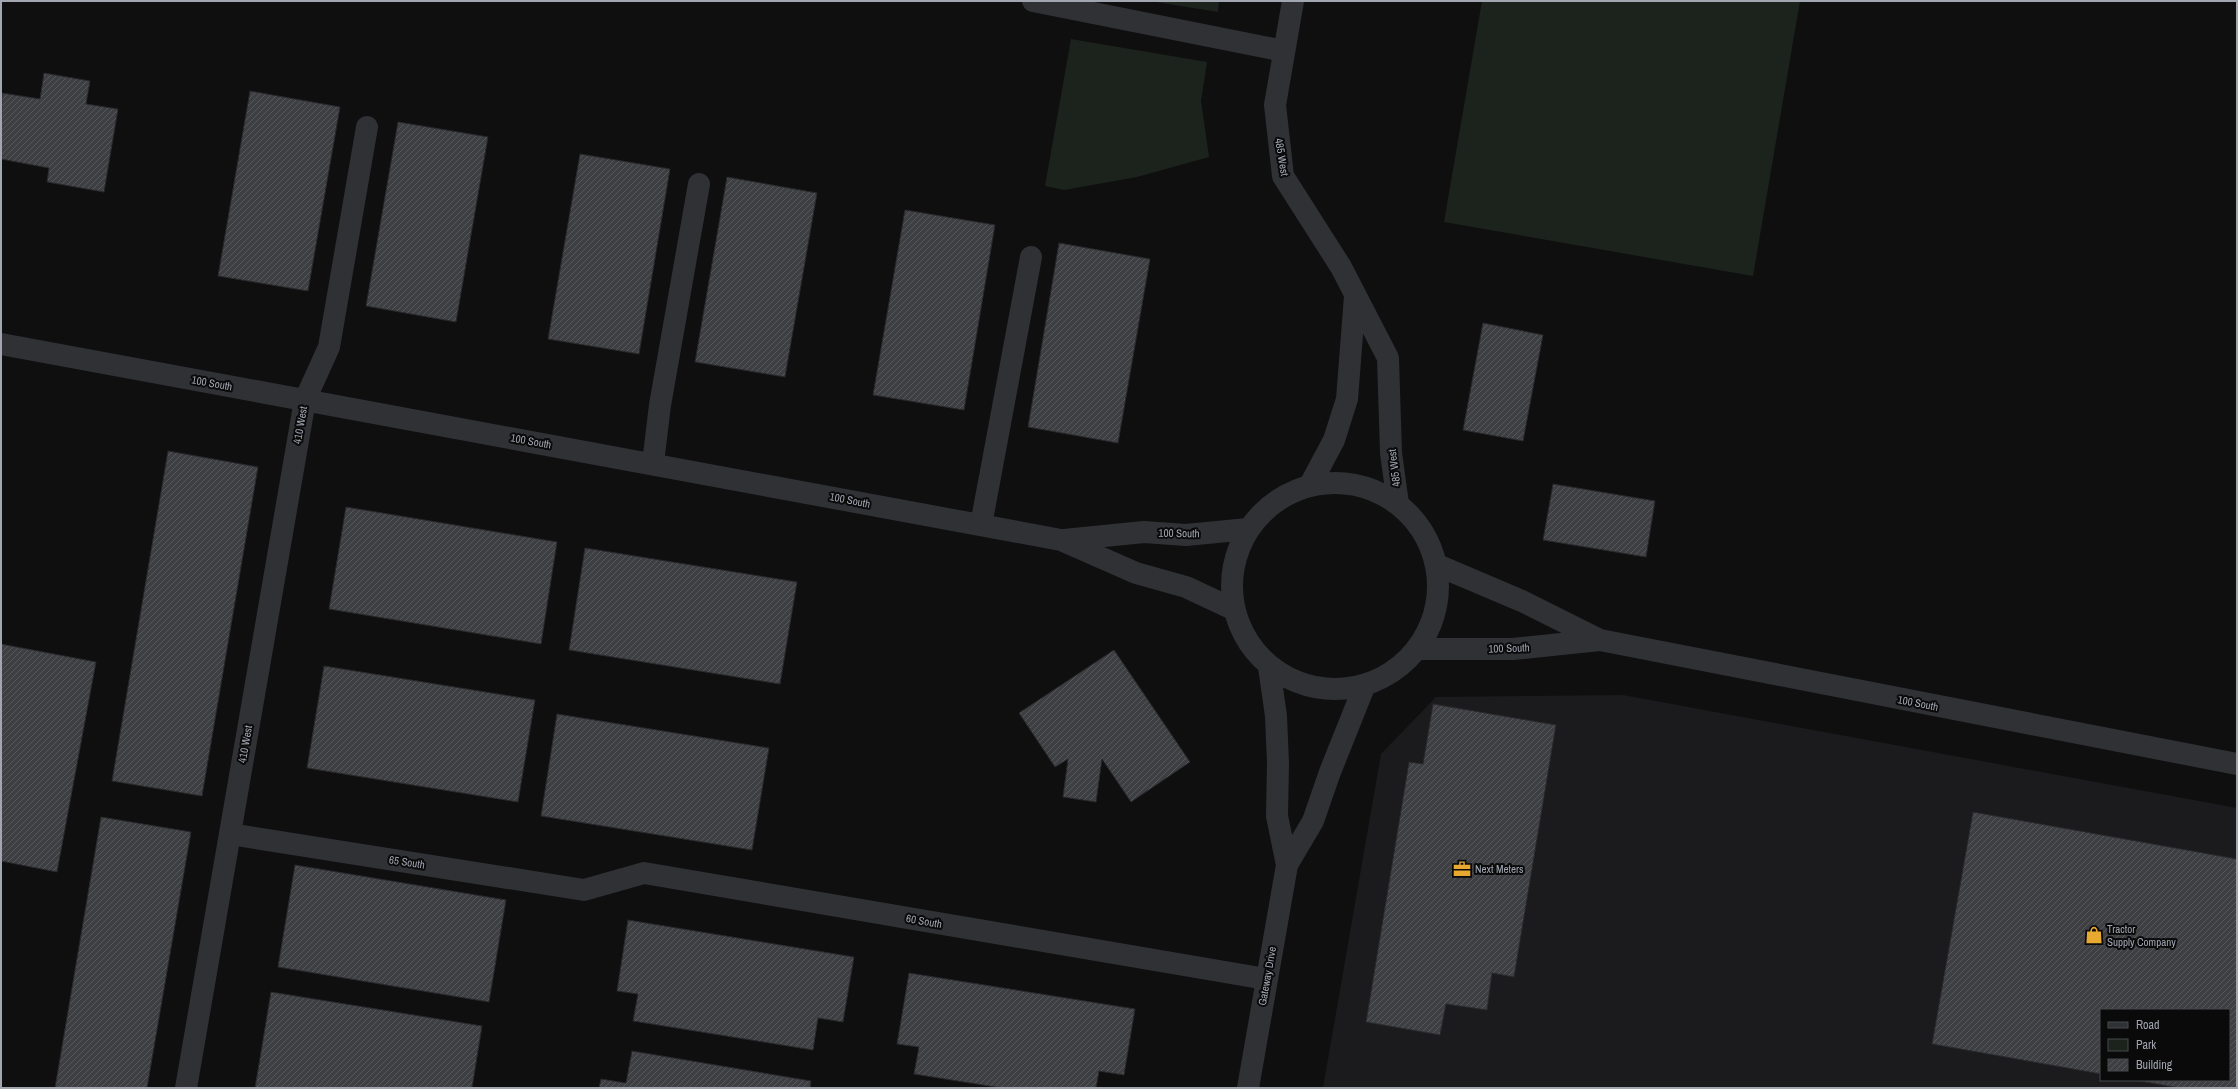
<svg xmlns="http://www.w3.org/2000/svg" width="2238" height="1089" font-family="'Archivo Narrow',sans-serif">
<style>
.built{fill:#1b1b1d;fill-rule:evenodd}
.green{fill:#1c231d}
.building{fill:url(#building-hatch);stroke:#29292c}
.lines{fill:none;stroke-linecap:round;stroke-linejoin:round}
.minor{stroke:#303135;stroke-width:22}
.labels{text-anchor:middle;stroke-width:4;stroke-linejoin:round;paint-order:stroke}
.street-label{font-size:11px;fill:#a1a6b1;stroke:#0a0a0b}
.poi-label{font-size:11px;fill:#a1a6b1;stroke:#0a0a0b;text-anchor:start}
</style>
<defs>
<pattern id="building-hatch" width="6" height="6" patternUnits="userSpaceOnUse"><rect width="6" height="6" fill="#3e3f43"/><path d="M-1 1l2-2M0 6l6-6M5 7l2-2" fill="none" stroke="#57585c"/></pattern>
</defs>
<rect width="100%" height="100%" fill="#0f0f10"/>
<path class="built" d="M1623 695 2237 808V1088H1323L1381 754 1436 697ZM2101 1010H2229V1080H2101Z"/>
<path class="green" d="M1150 1H1219L1218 12Z
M1482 1H1800L1753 276 1444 222Z
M1071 39 1207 62 1201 101 1209 157 1137 177 1064 190 1045 186Z"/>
<path class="building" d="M44 73 90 81 86 104 118 109 104 192 47 182 49 168 1 159 2 93 40 99Z
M250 91 340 107 308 291 218 276Z
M398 122 488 137 456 322 366 306Z
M580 154 670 169 639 354 548 339Z
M727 177 817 193 785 377 695 362Z
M905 210 995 225 964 410 873 395Z
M1059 243 1150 259 1118 443 1028 427Z
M1483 323 1543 335 1523 441 1463 430Z
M168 451 258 467 202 796 112 781Z
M1553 484 1655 501 1646 557 1543 540Z
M346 507 557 542 541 644 329 609Z
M585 548 797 582 780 684 569 650Z
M1 644 96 662 57 872 1 861Z
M1114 650 1190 762 1131 802 1102 759 1096 802 1063 797 1068 759 1055 767 1019 713Z
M324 666 535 700 518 802 307 768Z
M1433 704 1556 725 1514 977 1492 973 1487 1010 1446 1004 1440 1035 1366 1022 1409 762 1423 764Z
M557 714 769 748 752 850 541 816Z
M1973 812 2237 859V1088H2179L2135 1080H2229V1010H2101V1074L1932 1044Z
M101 817 191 832 147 1088H55Z
M295 865 506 900 489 1002 278 967Z
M628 920 854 957 843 1022 818 1018 813 1050 633 1021 638 994 617 991Z
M909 973 1135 1009 1124 1075 1099 1071 1096 1088H1002L914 1074 919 1047 897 1044Z
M271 992 482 1026 472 1088H255Z
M632 1051 811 1081 810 1088H599L601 1079 626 1083Z"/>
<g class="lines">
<path class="minor" d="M1033 1 1284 51
M1293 1 1275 105 1283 176 1341 267 1388 358 1391 453 1398 504
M1 344 1061 540 1136 573 1186 587 1233 609
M653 463 660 405 699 184
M1232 586a103 103 0 1 1 206 0a103 103 0 1 1-206 0Z
M1310 485 1334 440 1347 399 1355 296
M981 525 1031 257
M1064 540 1144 532 1186 535 1248 529
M1437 565 1522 601 1600 640 2237 764
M1418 649H1513L1600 640
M1269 667 1276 716 1278 763 1277 816 1287 865
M230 834 584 890 644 873 1266 979
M186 1088 305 400 329 347 367 127
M1248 1088 1287 865 1313 821 1330 772 1364 687"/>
</g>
<defs>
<g id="office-bare" transform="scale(1.38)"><path d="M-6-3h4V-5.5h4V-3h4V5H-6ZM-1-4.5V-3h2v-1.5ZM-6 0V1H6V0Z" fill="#e8a930" stroke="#0a0a0b" stroke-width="2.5" paint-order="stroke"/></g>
<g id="shop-bare" transform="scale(1.38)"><path d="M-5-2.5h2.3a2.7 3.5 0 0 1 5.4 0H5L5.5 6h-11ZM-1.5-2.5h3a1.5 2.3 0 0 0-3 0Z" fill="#e8a930" stroke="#0a0a0b" stroke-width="2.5" paint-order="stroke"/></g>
</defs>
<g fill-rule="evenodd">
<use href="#office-bare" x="1462" y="869"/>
<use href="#shop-bare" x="2094" y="935"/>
</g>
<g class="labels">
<g class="street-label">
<text transform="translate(1282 157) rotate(81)" y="4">485 West</text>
<text transform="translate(212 383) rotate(10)" y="4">100 South</text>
<text transform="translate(300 425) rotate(-80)" y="4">410 West</text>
<text transform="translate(531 441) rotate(10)" y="4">100 South</text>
<text transform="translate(1394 468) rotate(-97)" y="4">485 West</text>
<text transform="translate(850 500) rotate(11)" y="4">100 South</text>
<text transform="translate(1179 533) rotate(1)" y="4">100 South</text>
<text transform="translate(1509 648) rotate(-2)" y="4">100 South</text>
<text transform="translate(1918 703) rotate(11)" y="4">100 South</text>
<text transform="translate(245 744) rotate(-80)" y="4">410 West</text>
<text transform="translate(407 862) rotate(9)" y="4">65 South</text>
<text transform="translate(924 921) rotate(10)" y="4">60 South</text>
<text transform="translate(1267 976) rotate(-80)" y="4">Gateway Drive</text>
</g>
<g class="poi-label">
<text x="1475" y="873">Next Meters</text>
<text x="2107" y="933">Tractor<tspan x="2107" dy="13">Supply Company</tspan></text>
</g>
</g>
<rect width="2238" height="1089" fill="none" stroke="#a1a6b1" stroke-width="4"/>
<rect x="2100" y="1009" width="130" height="72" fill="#0a0a0b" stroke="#46484d"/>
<rect x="2108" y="1022" width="20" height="6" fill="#303135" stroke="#46484d"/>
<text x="2136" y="1029" font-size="12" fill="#a1a6b1">Road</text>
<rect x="2108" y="1039" width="20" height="12" fill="#1c231d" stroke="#46484d"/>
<text x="2136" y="1049" font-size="12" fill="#a1a6b1">Park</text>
<rect x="2108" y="1059" width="20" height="12" fill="url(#building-hatch)" stroke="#46484d"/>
<text x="2136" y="1069" font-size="12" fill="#a1a6b1">Building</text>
</svg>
